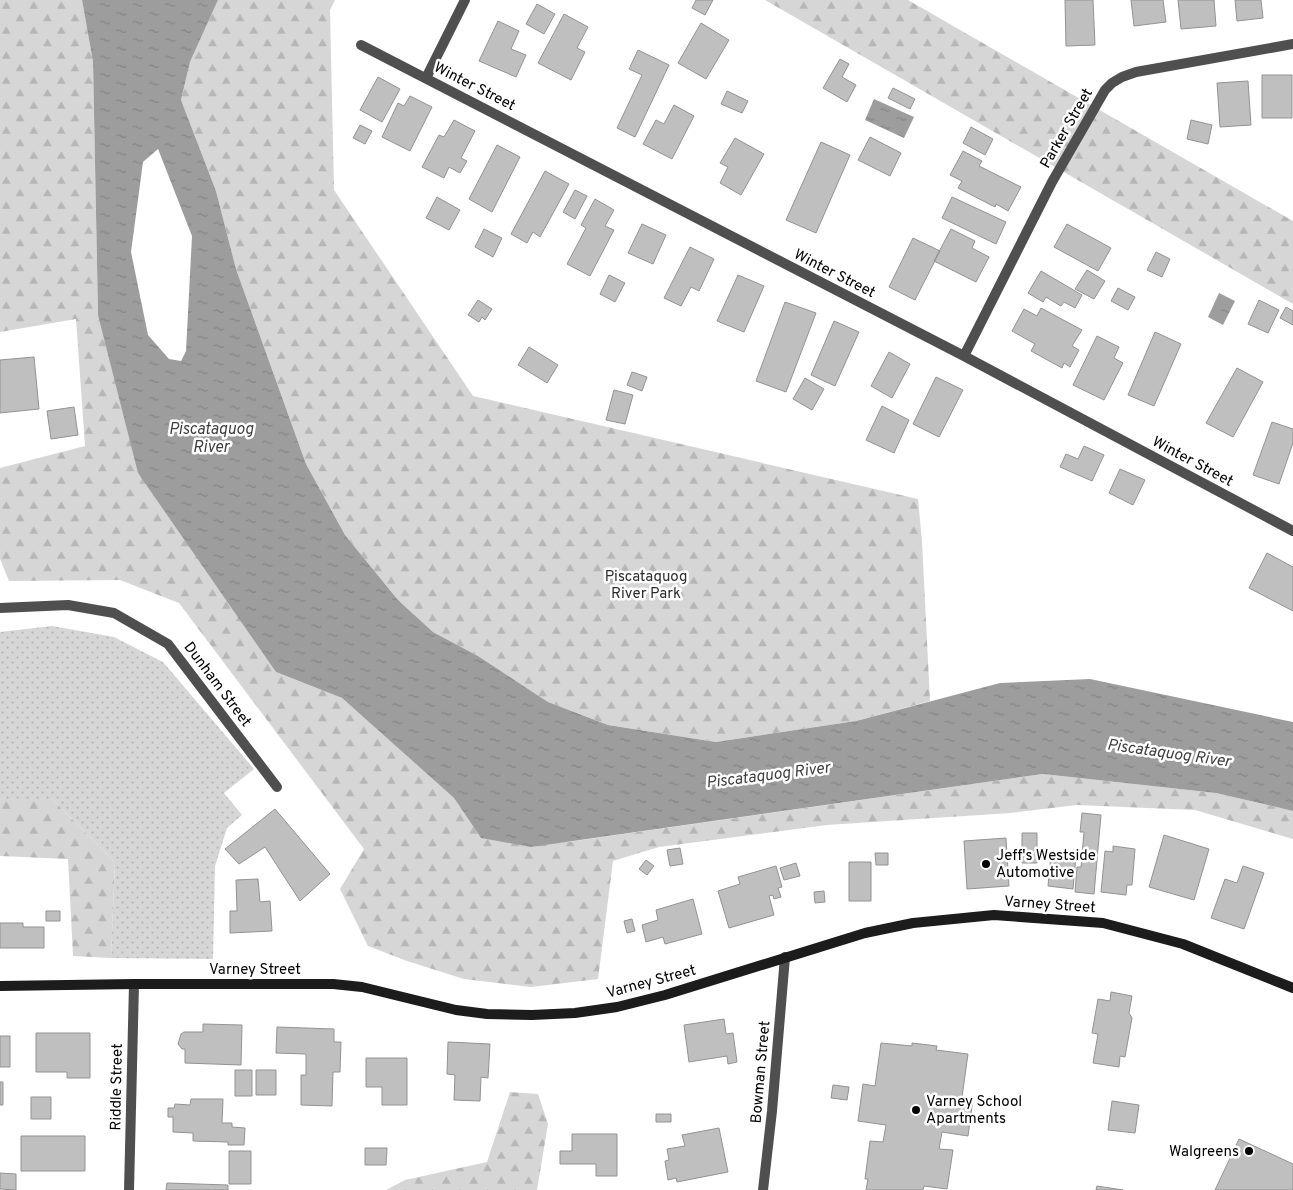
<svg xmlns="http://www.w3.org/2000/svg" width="1293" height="1190" font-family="Overpass,sans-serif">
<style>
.grass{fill:url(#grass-dots)}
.forest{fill:url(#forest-firs)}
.water{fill:url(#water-ripples);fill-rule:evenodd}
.building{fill:#bfbfbf;stroke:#939393}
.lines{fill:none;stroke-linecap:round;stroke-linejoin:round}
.minor{stroke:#4f4f4f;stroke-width:10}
.secondary{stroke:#1c1c1c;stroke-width:10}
.poi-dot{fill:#000;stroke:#fff;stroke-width:2}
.labels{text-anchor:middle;stroke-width:5;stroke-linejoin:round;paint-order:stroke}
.street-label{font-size:15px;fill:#000;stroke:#fff}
.park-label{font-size:15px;fill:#2d2d2d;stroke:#fff}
.poi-label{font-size:15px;fill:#000;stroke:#fff;text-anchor:start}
.water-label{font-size:16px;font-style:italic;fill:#3e3e3e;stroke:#fff}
</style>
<defs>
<pattern id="grass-dots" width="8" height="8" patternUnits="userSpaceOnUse" patternTransform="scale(1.25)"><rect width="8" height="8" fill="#d6d6d6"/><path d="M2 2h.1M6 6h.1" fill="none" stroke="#b6b6b6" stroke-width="1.8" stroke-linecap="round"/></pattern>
<pattern id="forest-firs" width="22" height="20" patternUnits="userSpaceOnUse" patternTransform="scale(1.25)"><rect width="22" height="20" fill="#d6d6d6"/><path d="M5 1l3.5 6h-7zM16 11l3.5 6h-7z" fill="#b6b6b6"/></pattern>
<pattern id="water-ripples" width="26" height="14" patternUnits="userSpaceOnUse" patternTransform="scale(1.25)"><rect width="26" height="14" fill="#9d9d9d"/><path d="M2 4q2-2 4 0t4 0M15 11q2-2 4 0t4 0" fill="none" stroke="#858585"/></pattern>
</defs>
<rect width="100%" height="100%" fill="#fff"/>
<path class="grass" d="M52 626 114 637 163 662 254 769 224 793 242 815 227 828 215 866 213 959 111 958 115 862 54 801H0V632Z"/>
<path class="forest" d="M0 0H82L93 62 98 315 276 672 342 698 454 798 481 838 568 842 1043 774 1216 793 1293 811V839L1195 810 1077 805 1010 813 827 825 659 847 613 861 598 979 531 987 464 979 407 961 368 946 340 889 364 849 179 603 120 580 9 581 0 559V468L85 446 76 319 0 332Z
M218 0H335L330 10 334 190 473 396 918 499 922 541 930 701 856 721 716 742 608 725 548 702 478 656 433 632 398 600 345 535 306 464 236 269 216 191 181 100 190 62Z
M765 0H908L1293 221V304Z
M0 801H54L115 862 111 958 73 956 68 859 0 856Z
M510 1092 538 1094 548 1124 537 1190H386L405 1180 487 1162Z"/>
<path class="water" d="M82 0H218L190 62 181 100 216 191 236 269 306 464 345 535 398 600 433 632 478 656 548 702 608 725 716 742 856 721 1000 683 1090 679 1293 722V811L1216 793 1043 774 531 847 481 838 454 798 342 698 276 672 138 473 98 315 93 62ZM158 149 192 236 186 351 181 361 169 359 148 335 131 252 143 162Z
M874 99 914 117 904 138 865 120Z
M1219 293 1235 301 1223 325 1208 317Z"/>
<path class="building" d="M696 0H713L705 15 692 8Z
M1065 0H1093L1095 45 1066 46Z
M1131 0H1163L1166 22 1134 26Z
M1178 0H1214L1216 26 1181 29Z
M1235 0H1261L1263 18 1237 21Z
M537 4 555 14 544 34 526 24Z
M564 14 588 27 577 48 585 52 571 80 538 63Z
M498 21 519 31 511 49 526 55 516 77 479 61Z
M701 23 729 40 706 79 678 63Z
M638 50 669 65 635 137 617 128 642 75 629 69Z
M840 59 849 64 842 77 856 85 847 102 823 88Z
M1262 75H1292V118H1262Z
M378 77 400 89 382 122 360 110Z
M1248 81 1251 125 1220 127 1217 83Z
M893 88 915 99 910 109 888 98Z
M727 91 748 101 742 113 721 104Z
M410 96 432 107 410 151 382 137 398 103 404 106Z
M674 105 694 116 672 159 643 144 656 120 664 124Z
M454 120 475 131 461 158 467 161 460 173 449 167 444 178 422 167 439 135 444 137Z
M1191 120 1212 125 1208 144 1187 139Z
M360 125 372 131 365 144 353 138Z
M971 127 993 139 985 155 963 143Z
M870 137 901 153 890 176 858 160Z
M735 138 764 154 741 195 720 183 728 167 720 163Z
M821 142 850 155 816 233 786 220Z
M497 145 520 157 492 212 469 199Z
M963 151 982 161 979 166 1021 187 1008 211 996 204 995 207 958 188 962 181 950 175Z
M545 171 569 184 540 237 533 232 527 243 511 234Z
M575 190 587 196 575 219 563 212Z
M437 197 460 210 449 230 426 218Z
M952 197 1006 222 996 244 942 218Z
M595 199 614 210 605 226 614 230 590 276 567 264 586 228 581 225Z
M642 224 666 235 653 264 628 253Z
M1067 224 1111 248 1098 271 1054 247Z
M484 229 502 238 493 257 475 247Z
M951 229 975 241 972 248 989 257 976 282 934 261Z
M913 238 940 251 915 300 889 287Z
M690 247 714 259 699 291 691 287 681 306 664 298Z
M1156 252 1170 259 1162 277 1147 270Z
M1087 270 1105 281 1094 299 1075 289Z
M1041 271 1082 295 1075 308 1064 302 1061 306 1046 297 1043 302 1028 293Z
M609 275 625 283 615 302 600 294Z
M738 275 764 286 744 332 717 321Z
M1118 288 1135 297 1128 310 1111 301Z
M478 300 492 309 485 320 482 317 479 322 468 315Z
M1259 300 1279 310 1268 333 1248 324Z
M785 302 816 313 786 392 756 381Z
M1286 307 1293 311V325L1280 318Z
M1041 308 1082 330 1072 346 1079 350 1070 367 1064 363 1062 368 1031 351 1035 344 1012 331 1024 309 1037 316Z
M834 321 859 332 835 386 811 375Z
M1155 332 1181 344 1154 406 1128 395Z
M1097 336 1119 347 1114 358 1123 363 1104 400 1073 385Z
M529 347 558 365 547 383 518 365Z
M889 352 910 364 892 398 871 386Z
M34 357 39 409 0 413V360Z
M1237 368 1263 382 1233 437 1206 423Z
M632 372 647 377 642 391 627 385Z
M936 377 963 390 939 437 913 424Z
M805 378 824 389 812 410 793 399Z
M614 390 633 395 625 424 606 420Z
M882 406 909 420 894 453 866 440Z
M74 407 78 435 51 439 47 411Z
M1272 422 1293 429V443L1279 484 1253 475Z
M1084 446 1104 455 1092 481 1060 467 1066 454 1078 459Z
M1120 469 1145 480 1133 505 1109 493Z
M1267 553 1293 567V611L1249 588Z
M275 809 330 874 300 901 265 847 239 864 225 849Z
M1082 813 1101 815 1094 894 1075 892 1077 867H1081L1084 832H1080Z
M1022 833H1037V863H1022Z
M1164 835 1209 849 1194 900 1149 887Z
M1006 838 1009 886 967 889 964 841Z
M1113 846 1135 849 1132 885H1127L1126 895 1101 892 1105 851 1113 852Z
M680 848 683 864 670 866 667 850Z
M875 853H888V865H876Z
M1051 853 1076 856 1073 889 1048 886Z
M646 860 654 866 647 875 639 869Z
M849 862H871V901H849Z
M796 863 800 876 784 880 780 868Z
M776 866 782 887 778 888 781 897 774 899 773 895 769 896 774 915 729 928 718 891 740 884 738 877Z
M1243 866 1264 873 1244 929 1211 918 1225 879 1237 883Z
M258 879 260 902 270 901 272 931 230 933V911H237L236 880Z
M824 891 825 902 815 903 814 892Z
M693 899 702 934 665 944 663 937 646 942 642 925 658 920 656 910Z
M46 911H60V921H46Z
M632 919 635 931 627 933 624 921Z
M0 923H23V927H44V948H0Z
M1111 992 1132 996 1129 1013 1132 1018 1125 1057 1120 1056 1119 1067 1093 1063 1098 1034 1092 1033 1098 999 1110 1001Z
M724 1019 726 1034 733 1033 737 1062 728 1064 727 1056 689 1062 684 1025Z
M203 1024 242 1025 241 1065 185 1063V1049H182L178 1044 181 1034 184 1032H203Z
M277 1027 334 1029V1042H341L340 1072H333L332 1106 301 1105V1075H306V1054L276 1053Z
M36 1033H90V1078H67V1072H36Z
M0 1036H10V1067H0Z
M448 1042 490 1044 488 1078 481 1077 480 1101 454 1100 455 1075 447 1074Z
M881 1043 912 1046V1043L937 1046 936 1050 968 1054 962 1097 973 1099 968 1136 942 1132 939 1149 953 1150 947 1189 924 1186 923 1190H866L868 1179H865L870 1141 883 1142 886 1125 858 1121 863 1084 875 1086Z
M366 1058H407V1105H382V1087H366Z
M235 1070H252V1096H235Z
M256 1070H276V1095H256Z
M0 1082H3V1105H0Z
M833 1085 849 1087 847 1100 831 1098Z
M31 1097H51V1119H31Z
M191 1099H223L222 1123H232V1127L245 1128 244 1145H228V1142L193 1141V1133L173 1132V1117H168V1108H174L175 1104 190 1105Z
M1112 1101 1139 1105 1135 1133 1108 1130Z
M656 1114H671V1122H656Z
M719 1128 728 1172 677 1182 676 1178 668 1180 665 1161 669 1160 667 1149 685 1146 682 1135Z
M572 1134H617V1176H596V1164H560V1151H572Z
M21 1136H85V1171H21Z
M1239 1139 1293 1164V1190H1215Z
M365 1148H387L386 1165H365Z
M229 1151H251V1184H229Z
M0 1173 16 1174V1190L0 1189Z
M167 1183 228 1185V1190H166Z
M1097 1186 1123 1190H1096Z"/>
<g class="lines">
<path class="minor" d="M361 45 964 356 1293 531
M426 78 465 0
M964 356 1052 182 1105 90 1112 83 1122 77 1136 72 1293 44
M0 608 68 605 114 613 168 644 277 787
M129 1190 134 984
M763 1190 772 1111 785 957"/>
<path class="secondary" d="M0 986 134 984H333L362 987 456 1010 487 1014 532 1015 575 1013 617 1007 665 995 865 933 913 923 994 915 1103 923 1183 944 1293 988"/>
</g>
<g class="poi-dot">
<circle cx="986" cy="864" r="5"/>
<circle cx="916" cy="1110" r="5"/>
<circle cx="1249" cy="1151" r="5"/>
</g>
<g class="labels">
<g class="street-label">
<text transform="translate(475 86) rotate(27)" y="5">Winter Street</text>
<text transform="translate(1066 128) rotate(-60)" y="5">Parker Street</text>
<text transform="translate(835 273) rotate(27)" y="5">Winter Street</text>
<text transform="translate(1193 461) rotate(28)" y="5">Winter Street</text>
<text transform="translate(218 684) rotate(53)" y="5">Dunham Street</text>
<text transform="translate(1050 904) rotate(4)" y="5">Varney Street</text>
<text x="255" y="974">Varney Street</text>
<text transform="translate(651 981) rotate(-15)" y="5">Varney Street</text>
<text transform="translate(760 1072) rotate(-85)" y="5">Bowman Street</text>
<text transform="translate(116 1087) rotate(-89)" y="5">Riddle Street</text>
</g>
<g class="park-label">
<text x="646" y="581">Piscataquog<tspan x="646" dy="17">River Park</tspan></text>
</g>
<g class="poi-label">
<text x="996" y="860">Jeff's Westside<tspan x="996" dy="17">Automotive</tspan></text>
<text x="926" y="1106">Varney School<tspan x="926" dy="17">Apartments</tspan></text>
<text x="1239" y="1156" text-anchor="end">Walgreens</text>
</g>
<g class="water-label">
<text x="211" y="434">Piscataquog<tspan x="211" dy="18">River</tspan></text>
<text transform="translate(1169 752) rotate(8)" y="6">Piscataquog River</text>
<text transform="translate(768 774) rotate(-7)" y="6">Piscataquog River</text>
</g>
</g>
</svg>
